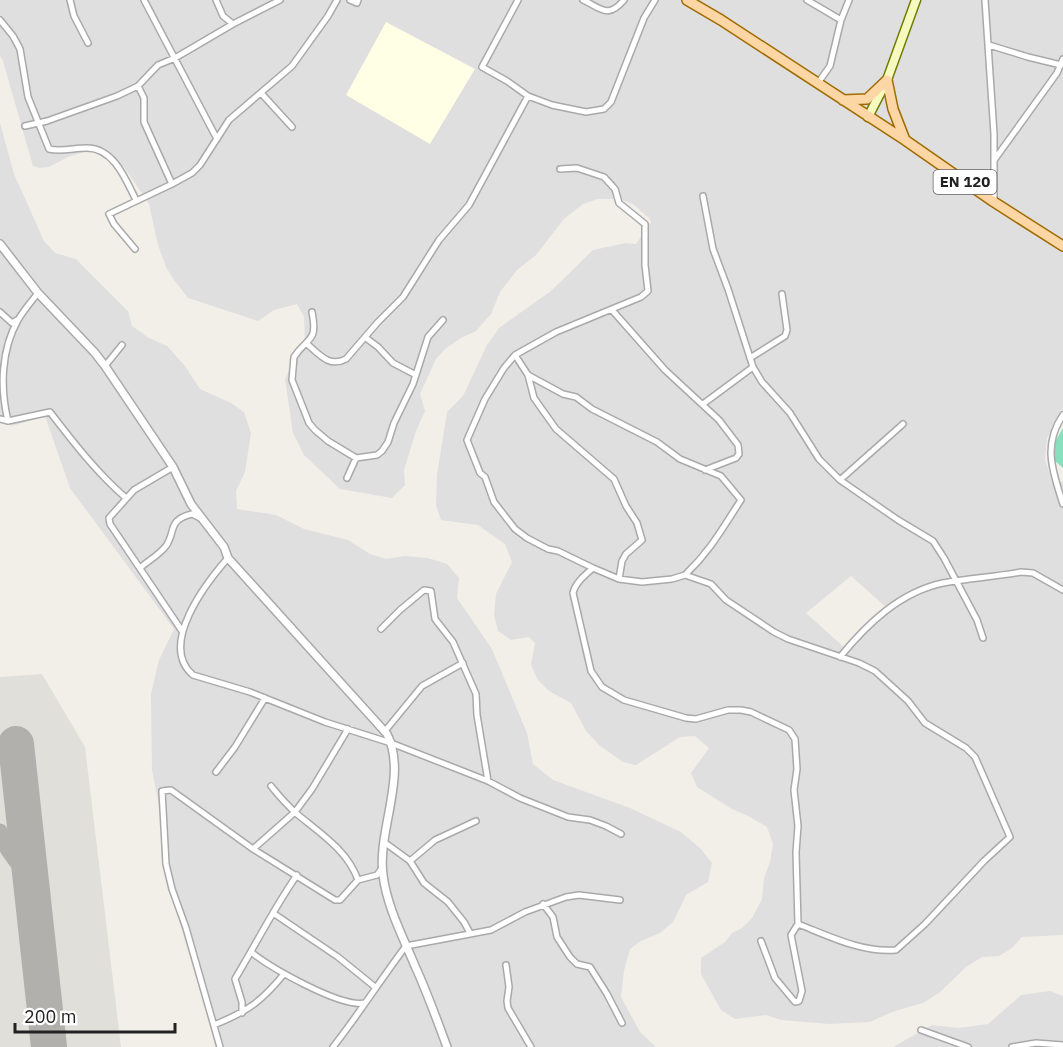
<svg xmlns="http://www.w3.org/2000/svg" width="1063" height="1047" font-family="'IBM Plex Sans',sans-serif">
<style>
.residential{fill:#e0dfdf;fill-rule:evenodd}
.education{fill:#ffffe5}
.airport{fill:#e1dfda}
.pitch{fill:#88e0be}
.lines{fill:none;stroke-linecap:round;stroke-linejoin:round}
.taxiway{stroke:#b1b0ac;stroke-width:15}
.runway{stroke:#b1b0ac;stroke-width:36}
.minor-casing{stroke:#a9a9a9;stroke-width:8}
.tertiary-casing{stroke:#a9a9a9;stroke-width:10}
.secondary-casing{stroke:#707d05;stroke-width:11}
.primary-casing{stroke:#a06b00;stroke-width:12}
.minor{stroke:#fff;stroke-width:5}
.tertiary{stroke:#fff;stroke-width:7}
.secondary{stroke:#f7fabf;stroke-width:8}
.primary{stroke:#fcd6a4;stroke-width:9}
.labels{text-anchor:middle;stroke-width:4.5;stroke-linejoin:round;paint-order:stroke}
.shield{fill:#fff;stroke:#646464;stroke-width:1.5}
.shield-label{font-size:15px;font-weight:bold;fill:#222}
</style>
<rect width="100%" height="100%" fill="#f2efe9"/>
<path class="residential" d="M0 0H1063V408L1047 438 1045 459 1053 485 1063 481V935L1022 937 1012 948 999 956 982 957 966 967 939 993 923 1003 892 1012 870 1022 829 1024 781 1020 766 1015 735 1019 721 1010 701 974V958L725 942 732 933 742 928 752 918 762 899 764 878 770 862 773 844 767 827 748 816 732 809 697 787 691 773 709 748 695 736 680 737 636 765 623 762 599 745 586 731 571 703 549 691 538 680 531 665 535 643 529 637 511 640 498 631 494 615 496 594 512 562 505 544 478 525 441 520 436 505 437 475 447 412 463 396 487 345 499 328 551 291 593 250 626 243 636 244 651 222 650 219 633 204 619 199H598L583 204 564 219 536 255 517 270 500 292 491 314 476 331 461 338 445 349 436 359 420 394 425 411 416 431 404 470 405 485 392 498 340 489 304 455 293 433 285 379 305 341 304 317 297 304 274 310 258 321 188 298 174 280 166 267 158 245 149 204 124 167 106 153 90 150 68 157 49 167 39 168 33 166 3 61 0 56ZM851 576 887 608 846 649 806 613Z
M0 123 14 174 44 241 55 253 76 259 128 311 132 326 149 338 167 346 185 366 200 389 231 403 244 412 251 433 245 472 236 491 237 509 276 515 304 529 348 540 370 554 386 559 405 556 428 558 447 564 459 578 457 598 492 649 527 733 533 764 553 780 630 808 681 832 701 849 712 863 708 882 686 895 673 922 660 933 641 941 630 949 624 971 621 997 640 1032 656 1047H215L210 1024 164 871 160 811 152 770 151 694 159 660 174 629 70 488 45 416 12 426 0 417Z
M1050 991 1063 996V1047H893L932 1025 959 1028 988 1024 1021 995Z"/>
<path class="education" d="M386 22 475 69 430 144 346 95Z"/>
<path class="airport" d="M42 674 85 747 121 1047H0V677Z"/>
<path class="pitch" d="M1063 428V468L1055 461V442Z"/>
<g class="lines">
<path class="taxiway" d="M0 751 17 752
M0 831C3 853 27 868 32 890"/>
<path class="runway" d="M16 744 49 1047"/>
<g class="minor-casing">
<path id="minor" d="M70 0 74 16 88 43
M144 0 217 139
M216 0 223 16 233 24
M350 0 357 3 358 0
M518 0 482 67 507 81 528 96 552 105 586 112 604 109 611 102 644 18 655 0
M583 0C602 9 608 19 624 0
M807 0 841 20
M985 0 994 134V202
M0 20 13 36 20 49 28 97 49 149C61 152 74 148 87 148 114 148 126 180 136 200
M989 45 1028 57 1061 65
M818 83 830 66 841 20 849 0
M138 86 144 98V122L172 184
M261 93 292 127
M25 126 47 121 117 96 138 86 158 65 175 58 233 24 280 0
M995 159 1057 73 1063 59
M560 169 577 168 604 177 615 189 619 203 645 224V265L648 291 641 297 556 332 515 355 504 368 485 399 467 440 480 473 485 477 494 502 515 529 527 538 548 549 558 551 593 568
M703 196 713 249 728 289 753 367 762 382 790 413 819 459 840 480 898 520 933 541 944 558 977 620 983 638
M135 249 114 224 109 214 172 184 192 173 200 165 229 120 292 66 328 16 337 0
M612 310 665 370 719 420 738 445 739 454 736 458 705 470
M0 312 12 323 17 320
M312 312C318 343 308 336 294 357L292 380 309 423 315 430 328 441 356 458 377 455 382 451 388 442 394 423 413 384 428 337 443 320
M366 338 378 347 393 363 416 375
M307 344C319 354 329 368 346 359L378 322 403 297 439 240 469 205 528 96
M515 355 528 375 534 398 556 429 614 479 626 506 637 523 642 540 626 554 622 561 619 579
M750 358 785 336 787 330 782 294
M105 366 122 345
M528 375 563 394 576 397 592 409 657 442 680 459 721 476 741 500C722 529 711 550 685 575
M703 404 753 367
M1063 415C1042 446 1053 472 1063 504
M0 419 8 421 50 412C73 442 97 473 126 498
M8 421C0 388 1 350 18 320 23 311 31 302 38 293
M173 467 134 490 109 518 110 524 182 631
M347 478 356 458
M840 480 903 424
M228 558C206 583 158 645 193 675L250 692 325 722 391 743 488 781 520 798 568 817 590 820 606 826 621 834
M140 568C148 561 159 555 166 546 176 532 167 520 192 514L200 518
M593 568 619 579 642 582 672 579 685 575 711 584 726 600 774 632 788 639 859 663 875 671 908 701 925 723 966 748 975 757 1010 837 984 861 925 924 896 950C862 953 829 936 798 924L796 852 798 826 794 790 797 769 795 739 789 730 751 712 741 710H728L696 719 686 718 624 700 602 687 591 671 573 593C575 583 585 575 593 568Z
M381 629 400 610 424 590 431 591 435 619 453 642 476 694 477 715 488 781
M840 657C867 624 900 592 943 583 968 578 995 577 1021 572L1033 573 1063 590
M385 731 422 686 463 663
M216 772 235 747 265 698
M271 786C279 796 288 806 297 814 321 834 347 850 358 880
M384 842 410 861 424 883 448 902 464 922 470 933
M253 849 295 812 312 789 348 729
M410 861 435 840 476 821
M543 904 553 917 557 937 570 957 577 964 590 967 607 994 622 1023
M273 913 338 957 375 987
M761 941 775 978 795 1002 799 1001 802 991 791 935 798 924
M251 952C271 968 341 1008 365 1003
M506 965 509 987 507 1001 508 1008 531 1047
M242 1013V1002L235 979C256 944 274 908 297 875
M214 1025C248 1011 261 1002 284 974
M921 1030 968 1047
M220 1047 186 928 172 889 166 864 162 791 171 790 253 849 335 900H340L358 880 377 875 382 868
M333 1047C359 1014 381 979 406 946L491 930 525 912 566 897 579 895 620 900
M1012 1047 1036 1043 1063 1045"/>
</g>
<g class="tertiary-casing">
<path id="tertiary" d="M0 244 38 293 95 353 105 366 173 467 191 504 224 547 228 558 387 734C408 775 377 831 383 875 387 907 403 937 415 966 427 992 437 1020 447 1047"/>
</g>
<g class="secondary-casing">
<path id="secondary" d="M868 117 887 80 916 0"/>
</g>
<g class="primary-casing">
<path id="primary" d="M687 0 721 20 905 140 994 202 1063 246
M887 80 893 109 905 140
M843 100 867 99 887 80"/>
</g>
<use href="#minor" class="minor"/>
<use href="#tertiary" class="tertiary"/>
<use href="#secondary" class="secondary"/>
<use href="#primary" class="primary"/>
</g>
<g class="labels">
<rect class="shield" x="933.5" y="170" width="63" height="24" rx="4.5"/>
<g class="shield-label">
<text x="965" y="187">EN 120</text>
</g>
</g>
<path d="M15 1023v9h160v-9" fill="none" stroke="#222222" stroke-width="3"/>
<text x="24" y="1023" font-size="18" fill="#222222" stroke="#ffffff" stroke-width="4.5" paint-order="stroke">200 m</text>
</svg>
